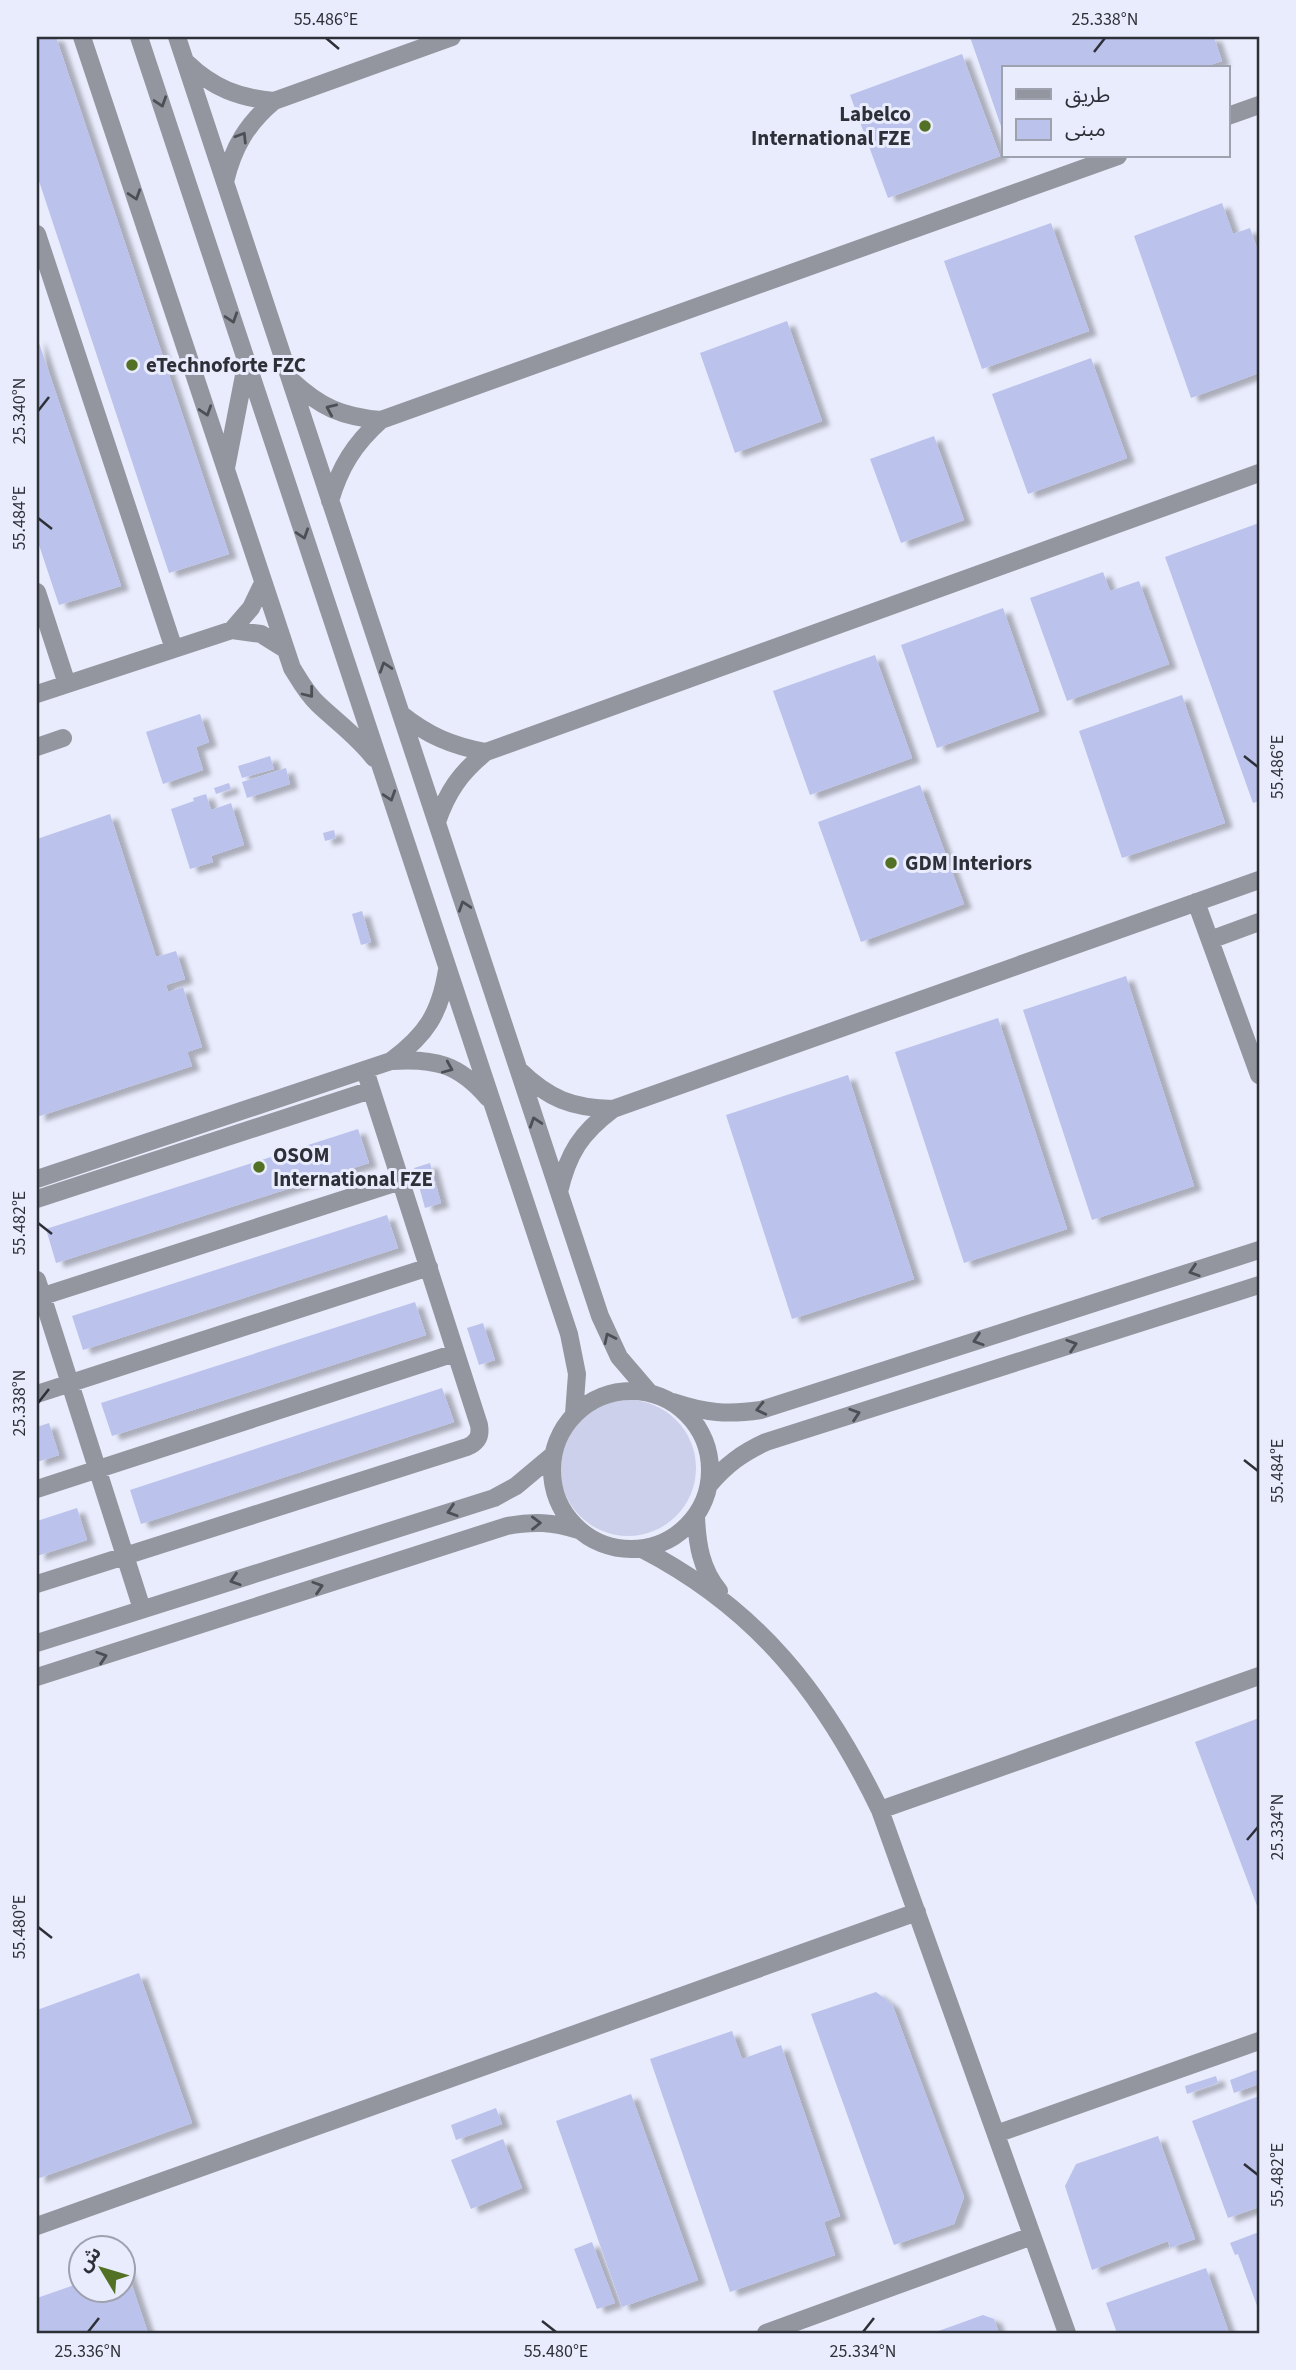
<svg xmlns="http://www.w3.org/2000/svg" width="1296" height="2370" font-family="'Source Sans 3','Noto Sans Arabic',sans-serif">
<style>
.green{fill:#ccd0ea}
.building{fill:#bbc2ec;filter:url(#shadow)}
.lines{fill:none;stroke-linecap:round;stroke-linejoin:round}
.minor{stroke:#94969f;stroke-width:18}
.oneway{stroke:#4d4f57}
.ticks{fill:none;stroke:#2e3038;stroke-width:2.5}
.poi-dot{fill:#537125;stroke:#e9ecfd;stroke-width:2.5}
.labels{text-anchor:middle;stroke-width:6;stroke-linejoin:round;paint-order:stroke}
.poi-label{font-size:21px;font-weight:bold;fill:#2e3038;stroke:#e9ecfd;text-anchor:start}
.neatline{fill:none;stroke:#2e3038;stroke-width:2.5}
.ticks-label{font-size:18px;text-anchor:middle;fill:#2e3038}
</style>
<defs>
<filter id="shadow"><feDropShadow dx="8" dy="4.5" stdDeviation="2" flood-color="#0004"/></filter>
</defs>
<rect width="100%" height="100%" fill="#e9ecfd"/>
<path class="green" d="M560 1468a68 68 0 1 1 136 0a68 68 0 1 1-136 0Z"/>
<path class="building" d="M37 37H56L229 554 169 573 37 175Z
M970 37H1214L1222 61 1201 68H1004L1003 132Z
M962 54 1000 156 888 198 850 95Z
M1222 203 1233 234 1250 228 1259 254V373L1191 398 1134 236Z
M1051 223 1089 331 982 369 944 261Z
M787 321 822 421 735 453 700 353Z
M37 337 121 586 59 605 37 539Z
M1091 358 1127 458 1028 494 992 394Z
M934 436 964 520 901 543 870 459Z
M1259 523V801L1253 803 1165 557Z
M1103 572 1110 591 1139 581 1169 664 1067 701 1030 598Z
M1003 608 1039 711 937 748 901 645Z
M875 655 912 758 810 795 773 691Z
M1182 695 1225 823 1122 858 1079 731Z
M200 714 209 742 196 747 203 770 163 784 146 732Z
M270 756 274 769 242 778 238 766Z
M286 768 290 784 247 798 242 782Z
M229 783 231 789 216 794 214 788Z
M920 785 964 904 861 942 818 822Z
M206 794 211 810 231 803 244 845 211 856 213 862 190 869 171 809 194 801 193 798Z
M110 814 156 957 176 951 185 979 166 985 168 992 183 987 202 1047 187 1052 192 1066 37 1117V839Z
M334 830 336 838 325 841 323 833Z
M362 911 371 942 361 945 352 914Z
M1126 976 1194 1186 1092 1220 1023 1010Z
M998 1018 1067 1229 964 1263 895 1052Z
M848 1075 914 1279 792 1319 726 1115Z
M358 1129 369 1163 56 1263 46 1229Z
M430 1163 441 1203 425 1208 414 1168Z
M387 1215 398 1248 83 1350 72 1316Z
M415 1302 426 1335 112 1436 101 1403Z
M483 1323 495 1360 479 1365 467 1328Z
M442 1388 454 1422 141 1524 130 1490Z
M49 1423 59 1455 37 1462V1427Z
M77 1508 87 1540 37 1556V1521Z
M1259 1718V1911L1195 1742Z
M139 1973 192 2123 37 2179V2010Z
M876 1992 892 2004 964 2197 954 2224 894 2245 811 2014Z
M732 2031 742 2059 781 2045 840 2216 824 2222 835 2255 730 2292 650 2059Z
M1259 2069V2084L1234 2093 1230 2080Z
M1216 2076 1218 2083 1187 2094 1185 2086Z
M631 2094 698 2280 622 2307 556 2121Z
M1259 2096V2207L1228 2218 1192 2121Z
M496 2108 502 2124 456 2140 451 2125Z
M1158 2136 1195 2239 1170 2248 1168 2241 1092 2270 1065 2186 1076 2164Z
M503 2139 522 2188 471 2209 451 2160Z
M1259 2232V2311L1238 2254 1235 2255 1230 2243Z
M592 2242 615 2303 597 2309 574 2249Z
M126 2268 148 2333H37V2298L80 2283V2290H122V2269Z
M1206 2268 1229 2333H1117L1106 2303Z
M983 2315 994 2319 999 2333H933Z"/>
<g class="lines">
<path class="minor" d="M82 37 292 668C300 681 307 694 318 704 337 722 358 737 374 758
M139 37 569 1334 577 1374 574 1414
M177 37 600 1316 619 1357 649 1392
M187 63C213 88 239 98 274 101
M1228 116 1259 105
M225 182C233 147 247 124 274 101L452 37
M37 234 174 649
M291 380C320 407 342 417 381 420
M226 468 246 365
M330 501C340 467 354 444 381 420L1118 156
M37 592 67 684
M232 630 251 608 263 583
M37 694 232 630 261 634 285 649
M401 714C427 735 452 746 486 752
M37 747 63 738
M437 822C447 792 461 772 486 752L1259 473
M1196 902 1259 1075
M1210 940 1259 922
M391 1061C426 1035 440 1014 447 970
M519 1070C549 1099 572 1108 613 1109
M37 1179 391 1061C435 1058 459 1064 488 1098
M559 1192C568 1153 581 1133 613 1109L1259 880
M37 1199 371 1090
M37 1280 142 1609
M37 1298 401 1181
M552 1470a79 79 0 1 1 158 0a79 79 0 1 1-158 0Z
M37 1394 429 1267
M673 1402C706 1413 727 1415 761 1410L1259 1250
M709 1485C726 1465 742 1453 766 1442L1259 1285
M37 1489 455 1353
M696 1516C697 1544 701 1569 719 1591
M642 1549C758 1609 824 1694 880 1810L1067 2333
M37 1584 467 1447C477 1443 481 1436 479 1425L365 1070
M37 1643 494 1498 516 1486 553 1455
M37 1677 507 1526C533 1521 553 1522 578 1530
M880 1810 1259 1676
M996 2134 1259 2041
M37 2226 917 1912
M766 2333 1032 2236"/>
</g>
<defs><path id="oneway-chevron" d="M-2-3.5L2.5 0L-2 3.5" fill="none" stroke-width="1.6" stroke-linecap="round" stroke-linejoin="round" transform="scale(1.75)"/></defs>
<g class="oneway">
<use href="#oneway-chevron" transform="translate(161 102) rotate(72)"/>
<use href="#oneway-chevron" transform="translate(242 137) rotate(-58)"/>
<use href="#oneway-chevron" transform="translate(135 195) rotate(72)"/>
<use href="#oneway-chevron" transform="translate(232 318) rotate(72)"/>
<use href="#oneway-chevron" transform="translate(331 409) rotate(-156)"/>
<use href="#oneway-chevron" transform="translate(206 411) rotate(72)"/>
<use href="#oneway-chevron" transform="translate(303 534) rotate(72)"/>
<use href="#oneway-chevron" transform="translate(385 667) rotate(-108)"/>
<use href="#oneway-chevron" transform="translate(309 693) rotate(52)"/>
<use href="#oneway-chevron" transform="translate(390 796) rotate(72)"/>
<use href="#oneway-chevron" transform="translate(464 906) rotate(-108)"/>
<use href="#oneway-chevron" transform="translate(448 1068) rotate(23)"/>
<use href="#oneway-chevron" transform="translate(535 1122) rotate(-108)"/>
<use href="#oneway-chevron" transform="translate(1194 1271) rotate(162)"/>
<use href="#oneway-chevron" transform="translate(609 1338) rotate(-116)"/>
<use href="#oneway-chevron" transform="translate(978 1340) rotate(162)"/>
<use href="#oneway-chevron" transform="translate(1072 1345) rotate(-18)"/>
<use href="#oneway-chevron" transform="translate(761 1409) rotate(167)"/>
<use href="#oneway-chevron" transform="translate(855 1414) rotate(-18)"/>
<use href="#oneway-chevron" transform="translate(452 1511) rotate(162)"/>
<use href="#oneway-chevron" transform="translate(536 1523) rotate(-1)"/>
<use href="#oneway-chevron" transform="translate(235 1580) rotate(162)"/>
<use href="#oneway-chevron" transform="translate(318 1587) rotate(-18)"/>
<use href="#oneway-chevron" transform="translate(102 1657) rotate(-18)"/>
</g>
<path class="ticks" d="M326 38 339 49M1094 52 1105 38M38 411 49 397M38 518 52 529M1244 756 1258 767M38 1223 52 1234M38 1403 49 1389M1244 1460 1258 1471M1247 1840 1258 1827M38 1927 52 1938M1244 2164 1258 2175M542 2321 556 2332M88 2332 99 2318M863 2332 874 2318"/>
<g class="poi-dot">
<circle cx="925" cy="126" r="7"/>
<circle cx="132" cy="365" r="7"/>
<circle cx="891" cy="863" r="7"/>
<circle cx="259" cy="1167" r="7"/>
</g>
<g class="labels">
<g class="poi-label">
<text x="911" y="121" text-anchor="end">Labelco<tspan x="911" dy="24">International FZE</tspan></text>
<text x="146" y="372">eTechnoforte FZC</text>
<text x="905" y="870">GDM Interiors</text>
<text x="273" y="1162">OSOM<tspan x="273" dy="24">International FZE</tspan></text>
</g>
</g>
<rect width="1296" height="2370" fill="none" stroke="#e9ecfd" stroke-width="77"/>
<rect x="1002" y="66" width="228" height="91" fill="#e9ecfd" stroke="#9ea1ae" stroke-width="2"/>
<rect x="1016" y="89" width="35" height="10" fill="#94969f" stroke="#9ea1ae" stroke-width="2"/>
<text x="1065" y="102" font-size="21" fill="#2e3038">طريق</text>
<rect x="1016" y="119" width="35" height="21" fill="#bbc2ec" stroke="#9ea1ae" stroke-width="2"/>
<text x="1065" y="136" font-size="21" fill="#2e3038">مبنى</text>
<g transform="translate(102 2269) rotate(308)"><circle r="33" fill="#e9ecfd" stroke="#9ea1ae" stroke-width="2"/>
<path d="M0-5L12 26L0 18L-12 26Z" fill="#537125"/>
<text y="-10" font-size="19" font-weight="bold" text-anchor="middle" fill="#2e3038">ش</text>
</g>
<rect x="38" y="38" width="1220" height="2294" class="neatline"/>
<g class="ticks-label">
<text x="326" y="25">55.486°E</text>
<text x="1105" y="25">25.338°N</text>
<text transform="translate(19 411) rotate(-90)" y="6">25.340°N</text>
<text transform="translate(19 518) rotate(-90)" y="6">55.484°E</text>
<text transform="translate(1277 767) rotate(-90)" y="6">55.486°E</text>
<text transform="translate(19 1223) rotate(-90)" y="6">55.482°E</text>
<text transform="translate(19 1403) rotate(-90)" y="6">25.338°N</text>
<text transform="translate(1277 1471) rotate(-90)" y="6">55.484°E</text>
<text transform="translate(1277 1827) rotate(-90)" y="6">25.334°N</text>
<text transform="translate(19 1927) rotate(-90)" y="6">55.480°E</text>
<text transform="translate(1277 2175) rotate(-90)" y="6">55.482°E</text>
<text x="88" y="2357">25.336°N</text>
<text x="556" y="2357">55.480°E</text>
<text x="863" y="2357">25.334°N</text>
</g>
</svg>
